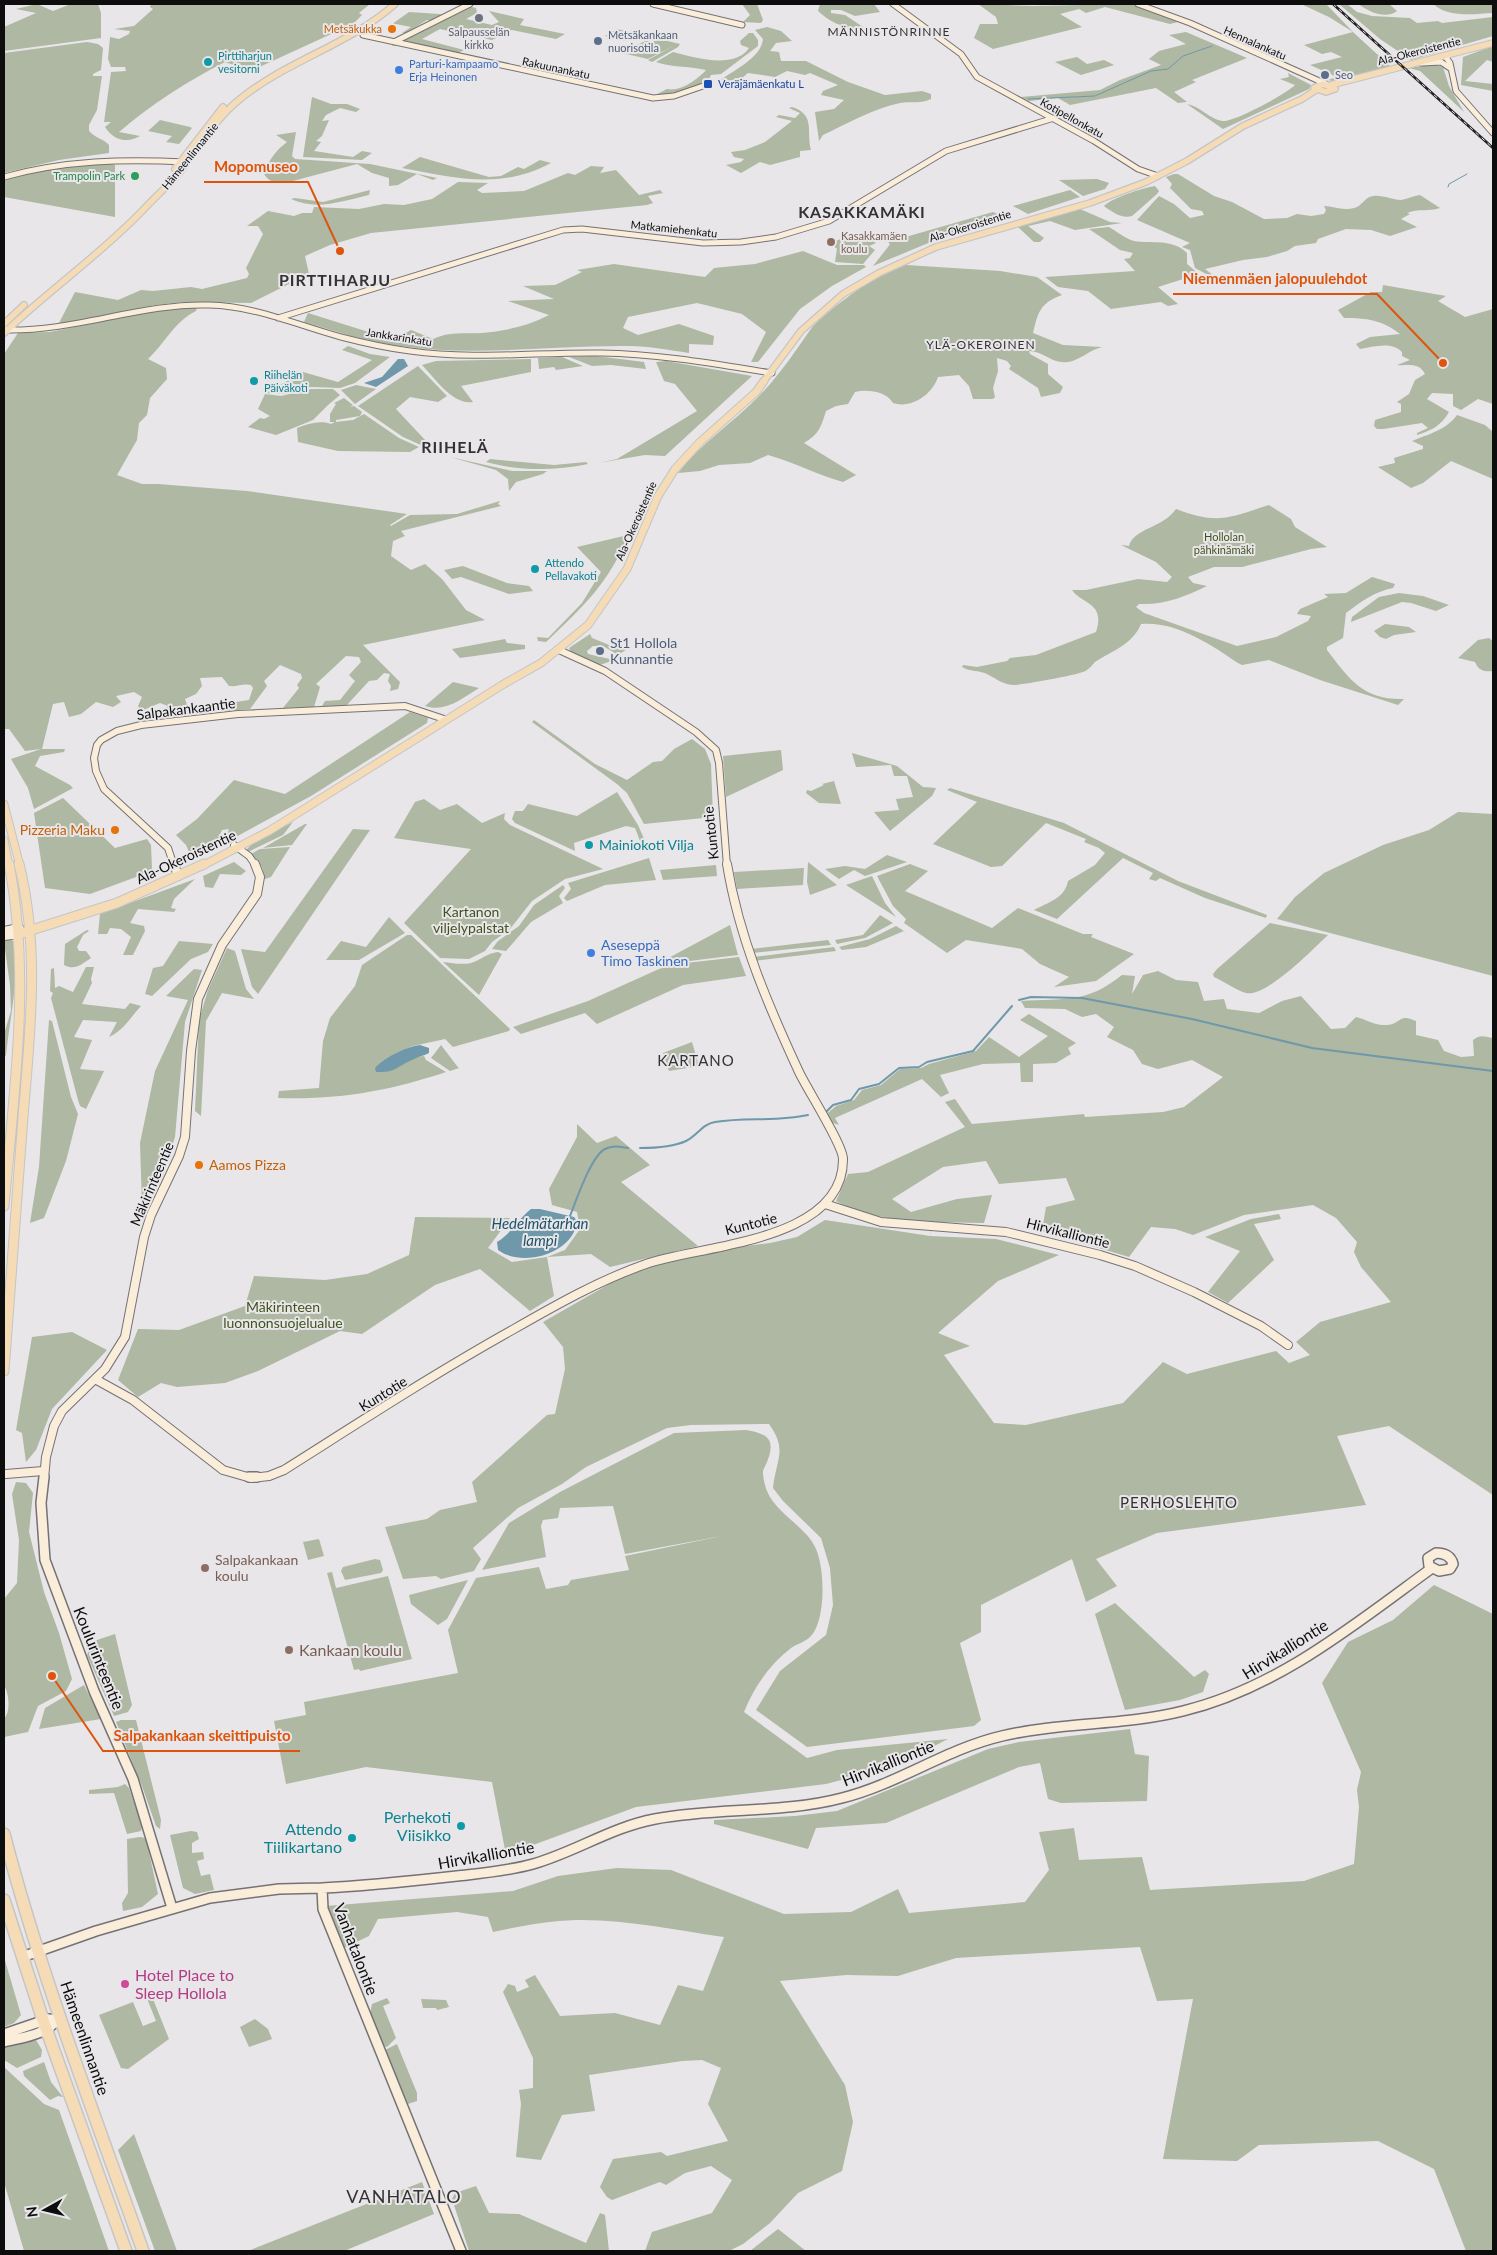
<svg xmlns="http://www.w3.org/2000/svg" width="1497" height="2255" font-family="Lato,sans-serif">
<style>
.green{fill:#aeb8a2;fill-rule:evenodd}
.water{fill:#6f98aa}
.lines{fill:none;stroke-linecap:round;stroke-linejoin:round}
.stream-far1{stroke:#6f98aa;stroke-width:1}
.stream{stroke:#6f98aa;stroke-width:2}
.secondary-far3-casing{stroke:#747275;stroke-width:7}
.secondary-far2-casing{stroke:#747275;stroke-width:8}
.secondary-far1-casing{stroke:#747275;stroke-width:10}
.secondary-casing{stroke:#747275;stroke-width:12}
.primary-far3-casing{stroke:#c5c5c5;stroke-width:8}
.primary-far2-casing{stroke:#c5c5c5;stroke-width:9}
.primary-far1-casing{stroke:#c5c5c5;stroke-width:11}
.primary-casing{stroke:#c5c5c5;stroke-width:14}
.secondary-far3{stroke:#faeedb;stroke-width:5}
.secondary-far2{stroke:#faeedb;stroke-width:6}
.secondary-far1{stroke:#faeedb;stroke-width:8}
.secondary{stroke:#faeedb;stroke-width:9}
.primary-far3{stroke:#f5dcb7;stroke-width:5.5}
.primary-far2{stroke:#f5dcb7;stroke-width:7}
.primary-far1{stroke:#f5dcb7;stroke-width:9}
.primary{stroke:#f5dcb7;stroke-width:11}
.rail-casing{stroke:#232323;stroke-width:2.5}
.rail{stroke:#e8e6e9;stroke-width:1;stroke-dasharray:4;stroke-linecap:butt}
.worship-dot{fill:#6b7280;stroke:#e8e6e9;stroke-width:2}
.food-dot{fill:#e8710a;stroke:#e8e6e9;stroke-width:2}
.service-dot{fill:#5c6f8a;stroke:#e8e6e9;stroke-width:2}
.culture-dot{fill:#0f9aa8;stroke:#e8e6e9;stroke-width:2}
.shop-dot{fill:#3f7fe0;stroke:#e8e6e9;stroke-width:2}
.transit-dot{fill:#1a4fb4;stroke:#e8e6e9;stroke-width:2}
.leisure-dot{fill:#2e9e5b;stroke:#e8e6e9;stroke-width:2}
.education-dot{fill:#8d6e63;stroke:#e8e6e9;stroke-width:2}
.hotel-dot{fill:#d1479c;stroke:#e8e6e9;stroke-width:2}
.labels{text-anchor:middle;stroke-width:4;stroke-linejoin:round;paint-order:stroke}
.far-food-label{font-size:11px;fill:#c56008;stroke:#e8e6e9;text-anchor:end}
.far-worship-label{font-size:11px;fill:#5b616d;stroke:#e8e6e9}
.far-service-label{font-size:11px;fill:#4e5e75;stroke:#e8e6e9;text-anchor:start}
.far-street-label{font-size:11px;fill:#0d0d0d;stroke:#e8e6e9}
.far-culture-label{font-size:11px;fill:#0d838f;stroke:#e8e6e9;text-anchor:start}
.far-shop-label{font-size:11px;fill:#366cbe;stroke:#e8e6e9;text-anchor:start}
.far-transit-label{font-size:11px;fill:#164399;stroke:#e8e6e9;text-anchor:start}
.far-leisure-label{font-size:11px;fill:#27864d;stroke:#e8e6e9;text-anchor:end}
.far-education-label{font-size:11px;fill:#785e54;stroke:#e8e6e9;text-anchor:start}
.far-park-label{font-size:11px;fill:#3f521c;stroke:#e8e6e9}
.far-neighbourhood-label{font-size:12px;letter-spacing:1px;fill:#343234;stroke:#e8e6e9}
.service-label{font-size:14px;fill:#4e5e75;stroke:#e8e6e9;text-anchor:start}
.street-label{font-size:14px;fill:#0d0d0d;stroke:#e8e6e9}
.food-label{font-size:14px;fill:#c56008;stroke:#e8e6e9;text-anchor:end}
.culture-label{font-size:14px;fill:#0d838f;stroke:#e8e6e9;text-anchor:start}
.park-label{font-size:14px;fill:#3f521c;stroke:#e8e6e9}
.shop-label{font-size:14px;fill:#366cbe;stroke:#e8e6e9;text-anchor:start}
.education-label{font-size:14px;fill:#785e54;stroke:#e8e6e9;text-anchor:start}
.neighbourhood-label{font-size:15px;letter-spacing:1px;fill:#343234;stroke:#e8e6e9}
.water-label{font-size:15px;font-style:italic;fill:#1c5368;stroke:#e8e6e9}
.far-district-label{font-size:16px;font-weight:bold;letter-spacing:1px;fill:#343234;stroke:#e8e6e9}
.near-street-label{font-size:16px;fill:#0d0d0d;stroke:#e8e6e9}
.near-education-label{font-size:16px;fill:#785e54;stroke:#e8e6e9;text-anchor:start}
.near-culture-label{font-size:16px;fill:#0d838f;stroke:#e8e6e9;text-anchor:end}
.near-hotel-label{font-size:16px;fill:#b23c85;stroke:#e8e6e9;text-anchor:start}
.near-neighbourhood-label{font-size:18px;letter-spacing:1px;fill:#343234;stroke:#e8e6e9}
.leader{fill:none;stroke:#dd550c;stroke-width:2}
.callout-dot{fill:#dd550c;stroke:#e8e6e9;stroke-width:2}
.callout-label{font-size:15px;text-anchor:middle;font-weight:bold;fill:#dd550c;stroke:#e8e6e9;stroke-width:4;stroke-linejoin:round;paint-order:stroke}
</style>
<rect width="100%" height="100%" fill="#e8e6e9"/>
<path class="green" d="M37 4H43L39 5 53 11 71 4H98L101 13V38L4 51V27L36 13 16 9Z
M151 4H370L359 13 362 15 353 24 255 69 249 70 225 62C186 82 152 104 119 132L140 136C127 144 113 140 105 127L111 122H104L111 72 126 71 125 67H111L108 59 110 37 119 39 129 34 130 31 114 29 134 26 153 9 150 7Z
M742 4H757L763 20 761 23 743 22 750 15Z
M820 4H874L880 12 855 16 841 10H831V13L845 15 863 27C846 30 831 23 818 11Z
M978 4 1033 6 1131 4 1178 22 1170 24 1105 7 1086 13 1079 9 1060 14 1082 27 993 49 974 38 980 24H998L996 17Z
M1301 4H1326L1354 33 1390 66 1332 81 1328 80 1337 77 1310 65 1342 57 1331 52 1322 54 1304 45 1353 32 1329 17Z
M1339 4H1347L1357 12 1372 16 1410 18 1417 23 1438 21 1442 23 1493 17V36L1411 60 1380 39Z
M1358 4H1389L1397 11C1385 20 1368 11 1358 4Z
M1433 4H1493V13C1473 14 1449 18 1433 4Z
M472 7 476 8 477 13 466 19 492 25 499 22 489 11 524 19 520 25 565 34 556 39 512 30 492 40 440 29 422 39 464 50 458 53 403 41Z
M409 12 439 14 443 15 432 21 427 20 406 33H402L411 27 396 24 388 27Z
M767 27 781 31 792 41 776 43 770 51 779 52 781 61H806L848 82 885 95 922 91 931 94V99C921 104 911 101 900 103 873 109 848 123 823 135L819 141 815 112 834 109 844 100 821 95 823 91 838 85 810 73 805 75 787 71 775 77 748 73 742 78 745 79 742 82 721 80C735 69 761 58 763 39L755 30Z
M617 29 680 44 678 47 652 62 648 60 675 45 648 59 622 53 649 39 637 36 627 41 605 36Z
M1186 32 1247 58 1192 80 1196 82 1174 92 1187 102 1178 103 1156 88 1070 105 1058 98 1029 101 1021 97 1100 90 1120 80 1161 65 1149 59 1159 51 1186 44 1169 35Z
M749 33H753L758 40V46L721 74 711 75C707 88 670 97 657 94L667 89C680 92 697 80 706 70 689 66 668 67 656 62L673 52C693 57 734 70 749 48L741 45 740 41Z
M87 42 98 44 103 48 101 70 93 74V76H102L97 110 89 125V131C95 138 104 139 109 145V153L59 160 4 173V53Z
M1493 46V62L1487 60 1465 81 1493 84V91L1461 85 1463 57Z
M1077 57 1087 64 1104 60 1114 65 1081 75 1055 62Z
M1432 64 1443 67 1449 86 1464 112 1420 71 1409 68Z
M1288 73 1311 85 1309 89 1223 129 1187 104C1200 106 1209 119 1222 121 1233 123 1286 94 1295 85L1280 79 1289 77Z
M312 97 331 104H347L360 109 356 112 340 108 326 115 322 121 329 120 322 136 316 141 321 142 314 151 353 157 362 151 372 153 362 160 303 157Z
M792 107C816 115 806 131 811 150L800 151V157L770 165 760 162 741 173 726 165 741 162 744 159 734 157 731 152 745 150 765 142 792 121 776 117 779 115 795 118 800 113 789 108Z
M160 120 190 127 192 128 179 144 166 142 172 136 148 131Z
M296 132 292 156 295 159 370 164 437 178 433 180 417 174 398 185 389 186V178L372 173 357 164 289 182C279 183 270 184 264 174 269 160 275 151 287 142L276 135Z
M420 157 489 177 501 176 518 167 524 169 540 160 551 163C501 190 455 178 402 168Z
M104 161 115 165V217L4 197V178L15 175Z
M591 166 604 167 600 173 616 170 639 195 660 190 663 193 648 196 653 203 647 205 371 233 330 245 305 256 309 274 251 303 184 302 155 305 58 325 75 292 118 300 141 290 153 291 191 287 202 289 247 278 249 274 246 268 263 234 258 226H247L268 211 294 216 302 213H312L314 207 359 209 384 204 404 205 432 199 458 182 488 183 477 190 482 193 524 191 568 173 575 175Z
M1174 174H1178L1214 196 1232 202 1264 219 1287 218 1297 214 1311 216 1324 214 1326 210 1324 206C1334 206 1341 211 1354 208 1363 206 1365 196 1374 196 1383 195 1392 200 1401 200 1407 199 1413 196 1420 195L1440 208C1428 212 1419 208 1407 213L1410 214 1401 219 1417 227 1390 236 1371 230 1346 229 1318 239 1316 243 1295 246 1287 251 1267 257 1243 260 1205 269 1225 284 1195 268 1190 250 1182 247 1190 243 1137 220 1159 196 1174 204 1190 218 1204 215 1202 211 1191 209 1170 188 1172 184 1166 177Z
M1097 179 1109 183 1105 189 1083 196 1059 180Z
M1155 186 1159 191 1157 194 1132 216C1122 219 1112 212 1104 206 1112 198 1142 188 1155 186Z
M370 190 369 195C343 201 316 211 291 199L295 198 323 202Z
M1070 190 1080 197 1028 214 1013 206Z
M1080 209 1110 222 1122 223 1075 230 1050 221 1028 226 1044 238 1040 242H1034L1018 227Z
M993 212 1009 219 938 239 873 266 888 247 890 244 888 242Z
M1109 227C1116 231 1126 239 1134 241 1150 244 1172 238 1187 253V264L1199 274 1158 287 1178 304 1168 306 1161 302 1111 309 1088 291 1058 287 1045 277 1135 271 1124 259 1130 258 1133 253 1120 250 1089 229Z
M864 236 876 243 869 246 875 250 863 264 835 262 837 249 831 243 843 238 849 241Z
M803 251 837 265H864L866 267 832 286 800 309 758 362H751L766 332 742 314 697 303 628 317 623 328 638 335 679 324 714 336 713 345 689 344V353C669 350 649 346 629 346 553 345 476 357 400 346 367 342 336 331 304 322L308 313 394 340 411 330 433 339C450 331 464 334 482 333 506 331 528 326 549 315L508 301 554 299 523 286 555 285 582 272 577 270 614 264 705 277 714 268 755 264Z
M906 265 1000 271 1037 277 1062 295C1040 303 1038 312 1033 333L1063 345 1102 347C1088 350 1077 364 1062 362 1051 362 1042 351 1029 351L1030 354 1048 364V374L1063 387 1060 393 1041 397 1038 388 1009 369 1011 366 1007 361 997 358 998 371 993 388 995 397 993 399H973L969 386 959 375 938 377C932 395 911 409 893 403 886 391 867 389 855 392L848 404 836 406 826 411C821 427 819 434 804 443L856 475 843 482C817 475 794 462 768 455L750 463 719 465 700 471 678 473C701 443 733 423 759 396 780 375 796 350 813 326 840 301 871 277 906 265Z
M1383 285 1446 296 1438 301 1465 317 1493 309V404L1478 399 1461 410 1453 406V394L1432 393 1427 399 1449 412C1441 426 1432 430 1417 435V433L1428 428 1422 423 1383 429H1377L1374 426 1375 420 1401 412V404L1397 402 1409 394 1415 380 1425 374C1419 362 1408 366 1397 365L1410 360 1402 356V352C1391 341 1373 347 1360 349L1356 344 1370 337 1400 334C1382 320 1367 318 1344 318L1338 310 1371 292H1382Z
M197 306 196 311C175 321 165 343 148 359L166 368 167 379 150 398 147 415 139 423 137 440 117 475 142 484H158L247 491 407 514 390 525 391 526 410 515 457 514 500 501 498 504 501 506 401 531 405 536 393 541 391 556 411 570 425 564 442 579 466 610 485 620 363 645 400 682 398 689 390 691 391 686 388 681 390 674 384 673 377 680 369 681 345 707 322 706 325 701 340 700 355 681 349 675 361 662 359 657 346 656 316 684 320 687 314 707 283 708 299 688 297 685 302 678 301 674 280 665 264 681 267 686 250 709 224 711 223 704 249 700 253 688 251 685C243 683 237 687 229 686L222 677 200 678 202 686 196 694 185 699 187 705 206 710V713L165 717 164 711 168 706 160 703 141 711 138 706 142 697 134 692 116 696 121 702 113 707 96 702 81 714 69 717 64 702 53 704 42 749H65L64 752 40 756 35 766 70 785 73 788 34 809 28 788 11 759 41 749 25 751 9 729H4V354L18 333 50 332 146 312Z
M348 346 370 354 390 357 355 383 340 388 311 387 281 394 266 393 303 372 338 382 372 360 342 350Z
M596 356 644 362 646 369 611 365 592 366 569 357Z
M562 357 583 366 556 370 554 367 539 369 538 358Z
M531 359V372L461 386 473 402C452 405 435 378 422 365L436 361Z
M666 361 752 376 665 456 645 455 598 463 617 459 697 411 675 384 664 381 656 362Z
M418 366 447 396 438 402 410 397 396 409 427 442 423 446 403 437 358 406Z
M356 385 376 389 355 404 341 390Z
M311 389H333L340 395 328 405 313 420 276 435 248 427 260 418 264 419 270 416 258 409 265 394 281 396Z
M344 398 353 405 350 407 354 406 362 412 360 416 336 420V422L353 420 364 414 399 438 419 447 410 452 338 451 298 442 297 428C308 424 320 420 331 424L335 422H330V414L336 404 334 403Z
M1457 415 1485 425 1492 431 1493 479 1451 461 1423 483 1411 488 1378 467 1395 463 1394 458 1423 449V446L1412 441C1429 434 1446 430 1457 415Z
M450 457 512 471H547L543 474 516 482 509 491 508 479 496 470Z
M490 459 554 465 586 462 588 464C554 471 519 471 486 462Z
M1269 505 1291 519 1295 527 1327 547 1311 549 1242 567H1214L1188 577 1193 583 1207 586C1184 597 1165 605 1139 604L1136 607 1144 613 1237 646 1276 637 1308 621 1311 616 1297 614 1300 609 1328 597 1324 594 1346 593 1372 577 1395 584 1393 588C1376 591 1360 602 1346 613L1343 638 1327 647V650C1350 680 1363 700 1404 699L1398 705 1320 680 1269 660 1242 665 1238 663C1210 644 1176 621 1141 624 1133 644 1112 651 1095 662 1092 665 1090 668 1087 670 1081 675 1025 684 1015 685 1003 685 997 679 987 674 979 670 970 672 962 667L963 665 977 667 1007 661 1010 658 1036 655 1096 632C1106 602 1081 604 1072 590H1086L1138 579 1167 582 1172 577 1156 562 1121 545 1129 546C1134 528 1163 528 1176 509 1218 525 1228 518 1269 505Z
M628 535C610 582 582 608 546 642L538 641 537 637 548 638 582 603 601 572 577 547Z
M463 566 507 583 529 586 533 591 509 594 461 577 452 579 444 570Z
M1399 593 1423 596 1449 605 1436 611 1411 603 1402 602 1351 622 1352 617 1379 597Z
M1385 624 1409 627 1416 632 1394 635 1386 639 1380 637 1374 631Z
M590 634 592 638 619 649 629 648 618 655 603 646H593L587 651 588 654 614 660 600 665 571 652 569 648Z
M1489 638 1493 641V671C1484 672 1479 671 1475 662L1458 658 1478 640Z
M505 639 507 643 525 645V649L460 658 452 649Z
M453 682 479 688C463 698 445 713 425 706Z
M410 712 428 718 427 723 311 796 232 839 226 838 229 829 222 830 218 839 190 854 186 845 176 835 197 819 234 780 285 794Z
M534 720 595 764 627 780 653 762 662 761 674 749 692 739 705 749 711 764 713 817 644 824 627 793 617 784 532 722Z
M781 750 783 770 726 797 723 756Z
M852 753 897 766 923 787 936 788 932 796 890 831 874 812 899 810 896 799 913 797 907 776H894L891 765 856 767Z
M834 781 841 804 819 803 806 793 807 790 811 791 824 785 822 784Z
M950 788 1064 823 1178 881 1267 915 1266 918 1205 898 1160 878 1156 881 1149 879 1153 873 1123 858 1057 919 1034 910C1049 902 1065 898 1068 881L1095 865 1105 853 1099 848 1084 842 1086 839 1046 823 1002 866 991 867 933 844 977 802 947 790Z
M617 792 638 825 648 848 642 846 635 828 626 826 574 843 575 851 515 823 512 819 515 811H523L528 804 577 816Z
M63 798 115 848 147 839 151 845 152 869 147 873 90 894 45 888 34 813Z
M424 799 440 810 457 804 482 823 505 813 504 819 510 825 603 869 565 879 532 901 510 929 492 942 485 951 469 959 440 958 404 923 471 849 394 838 415 802Z
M1458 812 1493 814V976L1277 919 1295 897 1324 873 1383 845 1429 830Z
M293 822 283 835 248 852 247 849 255 841Z
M305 824H307L292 845 263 848Z
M353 829 370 830 258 994 252 987 241 949 265 952Z
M290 847 271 877 265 879 262 867 251 854 260 849Z
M887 855 907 862 865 876 854 870 839 879 825 869 845 866 865 869Z
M649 858 656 880 605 885 567 901 564 898 571 889 568 883Z
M234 862 246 871 241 875 220 874 213 888 205 887 203 876Z
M808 862 837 885 810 895 807 882Z
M910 864 928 871 905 891 992 928 1018 908 1083 934H1093L1091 937 1134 954 1096 981 1054 987 1069 977 1040 964 1022 949 966 940 947 953 904 923 906 919 893 906 877 876Z
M716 865 717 876 663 880 660 870Z
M804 868 803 885 737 889 734 872Z
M872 876 885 903 896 917 846 885Z
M195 879 174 899 171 908 176 909 174 912 138 909 130 923 144 926 145 931 133 955H123L131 937 121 929 110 928 107 934H98L100 914Z
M563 885 565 888 559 896 563 903 531 922 506 951 492 949 498 941 519 926 534 905Z
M880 915 893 923 865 938 837 944 835 940 863 935Z
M389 917 405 933 359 960H326L341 941 366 947Z
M1270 923 1328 935C1314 948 1266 998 1246 993 1236 990 1225 982 1214 977L1213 974 1217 969Z
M730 925 738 955 665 964 661 962Z
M896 926 904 931 866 947 842 950 839 947 870 939Z
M87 930 89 931 83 935 77 947 79 951H86L91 958C82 964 75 971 64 965L65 944Z
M407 935H411L510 1029 509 1031 453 1047 445 1039 413 1046 381 1062 424 1056 426 1060 446 1072C389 1091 339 1100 278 1098L279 1091 319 1088 323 1041 330 1018 355 986 362 965Z
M8 939 13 941C20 979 10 1016 6 1055L4 1058V1034L11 1011 10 985 4 942V940Z
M828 940 831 945 752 953 751 949Z
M179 941 213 944 208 952 191 959 152 996 145 994 153 968 163 966Z
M834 947 836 951 754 961 753 957Z
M227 948 235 951 246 989 254 999 222 993 206 1021 201 1116 195 1111 199 1020 208 990Z
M498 952 502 954 479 995 443 962C452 963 462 965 471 963 481 960 487 953 498 952Z
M739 957 746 976 683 985 597 1024 585 1013 521 1034 513 1027 588 1001 659 969 677 964Z
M86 967H94L91 979 92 983 82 1004 125 1009 130 1003 141 1006C130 1018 124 1030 109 1037L117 1022 83 1020 74 1037 92 1040 80 1069 104 1071 86 1109 80 1106 78 1100 51 998 53 993 50 991 51 969 54 968 55 988 59 986 73 992Z
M194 969 202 970 185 1022 175 1137 169 1156 144 1207 142 1205 140 1143 155 1071 188 1000 166 996Z
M1158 971 1176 980 1198 982 1204 1001 1224 999 1227 1009 1259 1013 1282 1001 1301 996 1331 1029 1345 1028 1356 1017C1365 1019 1374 1025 1383 1025 1402 1026 1397 1012 1416 1021V1035L1438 1040 1444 1051 1461 1057 1474 1056 1473 1040C1481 1034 1484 1037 1493 1038V1495L1389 1426 1337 1436 1366 1505 1157 1533 1096 1559 1117 1586 1086 1602 1072 1559 981 1605V1632L960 1643 981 1720 974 1726 807 1747 756 1710 780 1671 826 1635 833 1605 830 1568 821 1538 783 1501 773 1488C776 1459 788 1450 769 1424L691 1425 667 1428 586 1467 562 1484 518 1508 473 1548 481 1559 474 1571 441 1579 436 1576 403 1579 385 1527 427 1519 440 1510 477 1502 472 1482 547 1415 555 1414 565 1369 563 1347 543 1322 618 1279 655 1266 729 1248 770 1243 797 1237 825 1220 930 1236V1222C896 1219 867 1218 836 1201L848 1174 868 1172 965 1127 945 1102 955 1099 972 1124 1084 1114 1085 1117 1163 1112 1184 1107 1223 1077 1192 1060 1158 1069 1142 1064 1133 1050 1107 1037 1114 1027 1096 1014 1082 1017 1065 1009 1025 1008 1021 1001C1064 998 1086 1004 1122 975L1135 976 1132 994 1143 975ZM986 1161 999 1184 1066 1178 1075 1200 1046 1207 1042 1231 1129 1257 1151 1227 1175 1229 1193 1235 1244 1215 1313 1205 1336 1218 1357 1242 1354 1252 1361 1267 1391 1302 1320 1322 1296 1342 1310 1355 1289 1363 1276 1351 1187 1374 1163 1362 1123 1403 1026 1425 994 1423 944 1355 970 1346 938 1333 998 1281 1059 1255 996 1239 930 1236 931 1222 984 1223 992 1195 957 1199 911 1212 892 1199 943 1167Z
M1029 1014 1076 1043 1068 1048 1071 1054 1056 1063 1033 1064V1082H1021L1020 1063 983 1064 940 1075 949 1093 941 1097 922 1079 835 1118 839 1125 830 1122 824 1114 829 1112 836 1106 854 1100 862 1090 881 1085 900 1069 921 1068 929 1064 976 1051 989 1037 1019 1057 1048 1036 1020 1020Z
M49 1020 52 1021 71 1097 78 1114 66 1161 44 1218 30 1223 39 1167Z
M692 1042 699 1066 669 1071 663 1053Z
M441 1045 457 1066 459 1068 450 1071 431 1058Z
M577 1124 597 1143 616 1136 650 1165 621 1182 698 1246 610 1267 591 1254 547 1257 554 1296 530 1311 480 1269 435 1285 362 1334 340 1331 258 1371 225 1383 177 1387 161 1383 138 1397 118 1380 138 1329 179 1330 245 1306 254 1276 325 1280 367 1274 409 1255 415 1217 510 1218 488 1248 512 1262 547 1257 565 1250 580 1229 577 1212 552 1205 549 1189 577 1137Z
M1279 1214 1281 1219 1254 1224 1274 1260 1228 1303 1208 1292 1240 1251 1205 1237 1251 1219Z
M72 1332 107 1350 52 1409 36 1450 26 1462 22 1433 16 1430 32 1337Z
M746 1430C768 1434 776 1439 767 1462 766 1465 763 1469 763 1472 763 1478 765 1486 767 1491 776 1513 803 1525 814 1545 825 1563 827 1621 810 1637 805 1642 797 1644 791 1648 769 1665 754 1687 744 1712L807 1758 837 1750 948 1739 895 1766 826 1784 636 1807 506 1855 492 1782 366 1767 286 1784 274 1721 306 1715 304 1702 458 1673 448 1630 476 1578 539 1567 546 1589 568 1585 571 1580 629 1570 625 1556 722 1536 625 1554 613 1506 560 1508 558 1518 543 1520 541 1526 546 1557 482 1570 509 1523 560 1492 674 1433Z
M16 1482 26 1483 33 1493 29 1532 44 1592 59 1633 72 1679 66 1691 38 1706 28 1732 4 1737V1719C11 1711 9 1694 4 1685V1599L17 1583 19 1540 12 1494Z
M319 1539 324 1556 308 1560 303 1542Z
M375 1559 380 1560 383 1570 381 1573 345 1580 341 1571 343 1567Z
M332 1572 336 1588 388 1576 412 1659 360 1671 359 1669 354 1670 327 1573Z
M468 1580 447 1619 438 1625 411 1604 409 1595Z
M1434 1585 1493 1614V2251H1466L1434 2169 1378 2141 1259 2145 1237 2161 1163 2159 1193 1999 1157 2001 1140 1947 956 1958 898 1976 846 1975 780 1981 845 2085 853 2122 842 2171 798 2193 770 2223 743 2244 729 2251H645L652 2232 712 2213 732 2180 711 2166 685 2173 666 2185 660 2182 612 2200 607 2197 600 2187 613 2159 661 2152 667 2156 728 2141 708 2104 721 2068 702 2060 682 2061 589 2075 595 2111 562 2115 541 2160 516 2157 521 2104 519 2090 533 2088V2058L503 1992 508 1984 515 1986 517 1992 529 1987 525 1980 535 1975 560 2016 615 2013 660 2025 678 1985 703 1991 724 1937C675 1930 625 1919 576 1920 547 1921 520 1926 493 1932L488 1917 457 1912 378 1919 369 1936 344 1948 326 1906 513 1891 558 1876 617 1868 671 1870 784 1914 851 1912 898 1889 909 1913 1025 1902 1049 1870 1039 1832 1074 1828 1079 1860 1142 1857 1150 1890 1304 1881 1354 1864 1359 1807 1357 1790 1361 1772 1322 1683 1348 1642 1393 1620Z
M1115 1603 1194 1677 1205 1670 1209 1674 1203 1692 1180 1700 1125 1710 1095 1614Z
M115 1634 132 1705 128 1712 114 1716 87 1655 94 1641Z
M84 1685 101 1719 39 1729 45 1708Z
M121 1720H136L161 1820 160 1829 156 1826 142 1786 116 1722Z
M1130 1729 1135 1754 1149 1756 1147 1801 1061 1803 1048 1799 1040 1763 1019 1767 886 1823 816 1828 808 1849 714 1824V1820L795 1816 837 1811 988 1749 1019 1742Z
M125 1784 129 1788 142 1826 141 1831 127 1834 114 1793 89 1794V1790L118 1787Z
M191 1831 197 1832 199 1839 192 1843V1853L203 1852 204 1859 197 1861 201 1876 210 1874 214 1890 195 1894 183 1888 170 1835Z
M140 1837 146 1838 158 1894 142 1907 123 1911 122 1903 128 1893 127 1839Z
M4 1957 21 2015 14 2023 4 2027Z
M151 1994 169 2039 128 2069 121 2068 99 2015 133 2002 143 2026 156 2021 146 1996Z
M387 1998 390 2003 383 2006 396 2038 387 2047 384 2046 370 2014 372 2004Z
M421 1999 446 2000 449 2007 437 2010 436 2008H423Z
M255 2019 268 2029 272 2039 249 2047 240 2027Z
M36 2040 42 2050 41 2057 17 2068 4 2060V2046Z
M397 2044 417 2093V2101L408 2104 385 2050Z
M44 2062 51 2082 63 2097 58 2096 50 2100 24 2076 23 2071Z
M4 2067 44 2104 59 2110 109 2251H24L4 2182Z
M134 2134 177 2251H155L118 2150Z
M422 2182 434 2214 344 2251H248Z
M476 2186 489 2213 519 2214 586 2243 600 2213 605 2215 609 2251H469L452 2199 455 2193Z
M778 2229 806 2251H750Z"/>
<path class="water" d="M398 359H404L408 366 376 387 364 383 382 377Z
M420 1045 429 1048V1053C424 1056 419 1056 414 1059 397 1066 396 1073 376 1072L375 1068C385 1057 406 1047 420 1045Z
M531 1209H540L574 1217 577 1221C574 1254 522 1268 498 1250L497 1242C511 1234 518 1219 531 1209Z"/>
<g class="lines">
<path class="stream-far1" d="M1028 99 1095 96 1151 71 1168 69 1183 56 1212 46
M1448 187 1449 184 1467 174"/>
<path class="stream" d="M1019 1000 1031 997 1082 998 1192 1019 1312 1048 1493 1071
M827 1111 833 1105 851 1100 859 1089 879 1084 899 1068 919 1067 927 1062 973 1051 1012 1006
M640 1148C654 1148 673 1147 686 1141 697 1136 702 1124 715 1122 746 1117 777 1122 808 1115
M570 1216C576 1201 591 1156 605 1149 613 1145 620 1147 628 1148"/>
<g class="secondary-far3-casing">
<path id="secondary-far3" d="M653 4 742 25
M893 4 961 54 977 77 1094 141 1138 169 1158 176
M1138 4 1190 23 1326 84
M363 35 653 98 674 96 709 84
M394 42 470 4
M1445 56 1450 63 1456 91 1493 133
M1422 63 1441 62 1450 68
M4 177C65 160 124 159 186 162
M278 318 563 230 582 229 703 243 741 242 776 237 829 221 946 151 1054 118
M4 330C75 332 140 303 209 305 255 306 297 325 341 337 364 343 387 348 410 351 474 360 538 352 601 353 659 354 715 364 772 373"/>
</g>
<g class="secondary-far2-casing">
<path id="secondary-far2" d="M559 650 605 671 696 732 716 750 719 763 727 866
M234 845 249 856 256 866
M174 866 168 848 104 789 96 771 94 758 97 745 101 740 117 731 141 725 238 714 405 706 444 719"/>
</g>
<g class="secondary-far1-casing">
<path id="secondary-far1" d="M174 864 178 876
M4 931 19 928
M4 936 19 934
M825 1204 881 1222 1006 1232 1100 1255 1135 1266 1194 1292 1261 1326 1288 1345
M95 1379 133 1400 223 1470 251 1478 269 1476 284 1470C360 1422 435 1373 514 1329 556 1305 600 1280 646 1264 701 1245 844 1242 843 1159 843 1145 807 1089 799 1072 768 1005 739 938 727 864
M6 1474 43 1471
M44 1479 46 1457 54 1426 62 1411 105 1369 125 1337 144 1237 151 1215 179 1156 185 1137 191 1051 198 999 222 945 257 894 260 877 255 864"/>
</g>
<g class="secondary-casing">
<path id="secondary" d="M44 1477 41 1503 45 1560 94 1691 133 1779 172 1908
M249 1477H257
M1436 1553C1444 1553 1451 1556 1453 1564L1450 1569 1439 1571 1429 1566 1428 1558Z
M322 1888C367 1886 412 1881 457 1876 483 1873 508 1871 533 1864 575 1852 612 1827 655 1819 717 1807 781 1814 842 1798 898 1784 946 1749 1002 1736 1061 1722 1123 1726 1183 1711 1278 1688 1355 1624 1432 1568
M22 1957 96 1931 210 1898 279 1889 322 1888 323 1909 461 2251
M4 2034 48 2019 60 2020
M4 2042C24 2037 48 2035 60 2016"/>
</g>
<g class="primary-far3-casing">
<path id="primary-far3" d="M1323 84 1335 89 1326 92 1314 88Z
M1331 85 1493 43
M175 169 223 107
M4 324 24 305
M4 333C49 290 100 255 143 210 155 197 169 185 180 172 199 147 216 118 240 99 288 60 349 45 395 4
M763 382 801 331 843 294 879 273 936 247 1090 203 1146 182 1187 161 1243 126 1302 99 1316 90"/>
</g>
<g class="primary-far2-casing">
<path id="primary-far2" d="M502 685 541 663 588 625 627 569 658 496 675 469 700 442 756 392 764 381
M4 804 20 866
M4 840 9 866
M202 866 269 831 507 682"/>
</g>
<g class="primary-far1-casing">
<path id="primary-far1" d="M19 934 117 903 204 864
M4 1206C14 1093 31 977 9 864
M4 1371C10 1286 17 1202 23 1117 30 1033 40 948 19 864"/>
</g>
<g class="primary-casing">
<path id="primary" d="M4 1834C41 1976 94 2113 143 2251
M4 1900 43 2020 126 2251"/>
</g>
<use href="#secondary-far3" class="secondary-far3"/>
<use href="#secondary-far2" class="secondary-far2"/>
<use href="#secondary-far1" class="secondary-far1"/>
<use href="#secondary" class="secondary"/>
<use href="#primary-far3" class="primary-far3"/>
<use href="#primary-far2" class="primary-far2"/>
<use href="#primary-far1" class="primary-far1"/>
<use href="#primary" class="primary"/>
<g class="rail-casing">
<path id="rail" d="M1333 4 1493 148"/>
</g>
<use href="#rail" class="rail"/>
</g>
<circle class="worship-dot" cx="479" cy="18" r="5"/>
<g class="food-dot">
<circle cx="392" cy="29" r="5"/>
<circle cx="115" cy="830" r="5"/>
<circle cx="199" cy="1165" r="5"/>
</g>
<g class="service-dot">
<circle cx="598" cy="41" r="5"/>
<circle cx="1325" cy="75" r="5"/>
<circle cx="600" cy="651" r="5"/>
</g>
<g class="culture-dot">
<circle cx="208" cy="62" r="5"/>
<circle cx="254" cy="381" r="5"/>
<circle cx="535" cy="569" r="5"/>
<circle cx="589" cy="845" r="5"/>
<circle cx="461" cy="1826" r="5"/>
<circle cx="352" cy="1838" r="5"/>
</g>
<g class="shop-dot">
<circle cx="399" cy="70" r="5"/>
<circle cx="591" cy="953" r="5"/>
</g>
<rect class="transit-dot" x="703" y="79" width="10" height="10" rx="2.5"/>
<circle class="leisure-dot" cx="135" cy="176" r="5"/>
<g class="education-dot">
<circle cx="831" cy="242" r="5"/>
<circle cx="205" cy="1568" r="5"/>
<circle cx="289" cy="1650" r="5"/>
</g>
<circle class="hotel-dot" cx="125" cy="1984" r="5"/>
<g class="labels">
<g class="far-food-label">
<text x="382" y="33">Metsäkukka</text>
</g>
<g class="far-worship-label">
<text x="479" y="36">Salpausselän<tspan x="479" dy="13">kirkko</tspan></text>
</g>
<g class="far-service-label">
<text x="608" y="39">Metsäkankaan<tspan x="608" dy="13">nuorisotila</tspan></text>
<text x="1335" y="79">Seo</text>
</g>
<g class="far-street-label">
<text transform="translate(1255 43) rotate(24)" y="4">Hennalankatu</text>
<text transform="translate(1419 51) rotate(-14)" y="4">Ala-Okeroistentie</text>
<text transform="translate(556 68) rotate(12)" y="4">Rakuunankatu</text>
<text transform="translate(1072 118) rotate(29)" y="4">Kotipellonkatu</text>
<text transform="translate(190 156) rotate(-51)" y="4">Hämeenlinnantie</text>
<text transform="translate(970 226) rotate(-17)" y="4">Ala-Okeroistentie</text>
<text transform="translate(674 229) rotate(6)" y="4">Matkamiehenkatu</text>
<text transform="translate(399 337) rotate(9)" y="4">Jankkarinkatu</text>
<text transform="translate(636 521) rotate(-66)" y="4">Ala-Okeroistentie</text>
</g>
<g class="far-culture-label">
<text x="218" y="60">Pirttiharjun<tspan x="218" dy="13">vesitorni</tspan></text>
<text x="264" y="379">Riihelän<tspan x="264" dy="13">Päiväkoti</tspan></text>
<text x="545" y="567">Attendo<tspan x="545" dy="13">Pellavakoti</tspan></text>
</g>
<g class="far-shop-label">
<text x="409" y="68">Parturi-kampaamo<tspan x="409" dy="13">Erja Heinonen</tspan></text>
</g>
<g class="far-transit-label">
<text x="718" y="88">Veräjämäenkatu L</text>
</g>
<g class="far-leisure-label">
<text x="125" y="180">Trampolin Park</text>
</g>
<g class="far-education-label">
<text x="841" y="240">Kasakkamäen<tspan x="841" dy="13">koulu</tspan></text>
</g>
<g class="far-park-label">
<text x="1224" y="541">Hollolan<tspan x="1224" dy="13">pähkinämäki</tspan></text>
</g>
<g class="far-neighbourhood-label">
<text x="889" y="36">MÄNNISTÖNRINNE</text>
<text x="981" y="349">YLÄ-OKEROINEN</text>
</g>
<g class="service-label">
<text x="610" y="648">St1 Hollola<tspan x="610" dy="16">Kunnantie</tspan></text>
</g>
<g class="street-label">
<text transform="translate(186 709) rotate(-7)" y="5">Salpakankaantie</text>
<text transform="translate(711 833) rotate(-96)" y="5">Kuntotie</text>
<text transform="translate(186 857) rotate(-25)" y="5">Ala-Okeroistentie</text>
<text transform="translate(152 1184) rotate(-67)" y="5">Mäkirinteentie</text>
<text transform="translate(751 1224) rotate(-14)" y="5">Kuntotie</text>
<text transform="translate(1068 1233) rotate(14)" y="5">Hirvikalliontie</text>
<text transform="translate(383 1394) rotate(-32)" y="5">Kuntotie</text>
</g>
<g class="food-label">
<text x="105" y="835">Pizzeria Maku</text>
<text x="209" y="1170" text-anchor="start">Aamos Pizza</text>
</g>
<g class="culture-label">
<text x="599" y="850">Mainiokoti Vilja</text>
</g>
<g class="park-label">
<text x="471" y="917">Kartanon<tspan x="471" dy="16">viljelypalstat</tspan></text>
<text x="283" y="1312">Mäkirinteen<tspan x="283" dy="16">luonnonsuojelualue</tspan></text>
</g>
<g class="shop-label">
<text x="601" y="950">Aseseppä<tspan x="601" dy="16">Timo Taskinen</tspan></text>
</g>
<g class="education-label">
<text x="215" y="1565">Salpakankaan<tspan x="215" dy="16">koulu</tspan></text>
</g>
<g class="neighbourhood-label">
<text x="696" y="1066">KARTANO</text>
<text x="1179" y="1508">PERHOSLEHTO</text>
</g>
<g class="water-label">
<text x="540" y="1229">Hedelmätarhan<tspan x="540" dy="17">lampi</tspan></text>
</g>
<g class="far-district-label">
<text x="862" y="218">KASAKKAMÄKI</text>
<text x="335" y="286">PIRTTIHARJU</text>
<text x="455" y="453">RIIHELÄ</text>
</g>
<g class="near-street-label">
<text transform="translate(1285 1649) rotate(-32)" y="6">Hirvikalliontie</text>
<text transform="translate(99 1658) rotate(68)" y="6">Koulurinteentie</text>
<text transform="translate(888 1763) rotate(-22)" y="6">Hirvikalliontie</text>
<text transform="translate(486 1855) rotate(-10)" y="6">Hirvikalliontie</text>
<text transform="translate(356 1949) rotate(69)" y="6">Vanhatalontie</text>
<text transform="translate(85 2038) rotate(71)" y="6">Hämeenlinnantie</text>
</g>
<g class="near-education-label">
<text x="299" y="1656">Kankaan koulu</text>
</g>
<g class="near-culture-label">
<text x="451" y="1823">Perhekoti<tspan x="451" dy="18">Viisikko</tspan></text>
<text x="342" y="1835">Attendo<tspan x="342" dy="18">Tiilikartano</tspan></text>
</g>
<g class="near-hotel-label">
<text x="135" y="1981">Hotel Place to<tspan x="135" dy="18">Sleep Hollola</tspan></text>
</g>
<g class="near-neighbourhood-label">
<text x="404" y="2203">VANHATALO</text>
</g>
</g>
<path class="leader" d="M340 251L308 182H204M1443 363L1377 294H1173M52 1676L103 1751H300"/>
<g class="callout-dot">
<circle cx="340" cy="251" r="5"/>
<circle cx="1443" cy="363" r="5"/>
<circle cx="52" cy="1676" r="5"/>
</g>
<g class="callout-label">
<text x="256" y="172">Mopomuseo</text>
<text x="1275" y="284">Niemenmäen jalopuulehdot</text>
<text x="202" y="1741">Salpakankaan skeittipuisto</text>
</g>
<rect width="1497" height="2255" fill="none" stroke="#0d0d0d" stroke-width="10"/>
<g transform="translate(45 2210) rotate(262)" stroke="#e8e6e9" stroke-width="4" paint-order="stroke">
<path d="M0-4L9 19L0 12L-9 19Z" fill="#0d0d0d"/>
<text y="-8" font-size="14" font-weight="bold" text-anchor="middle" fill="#0d0d0d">N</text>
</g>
</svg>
